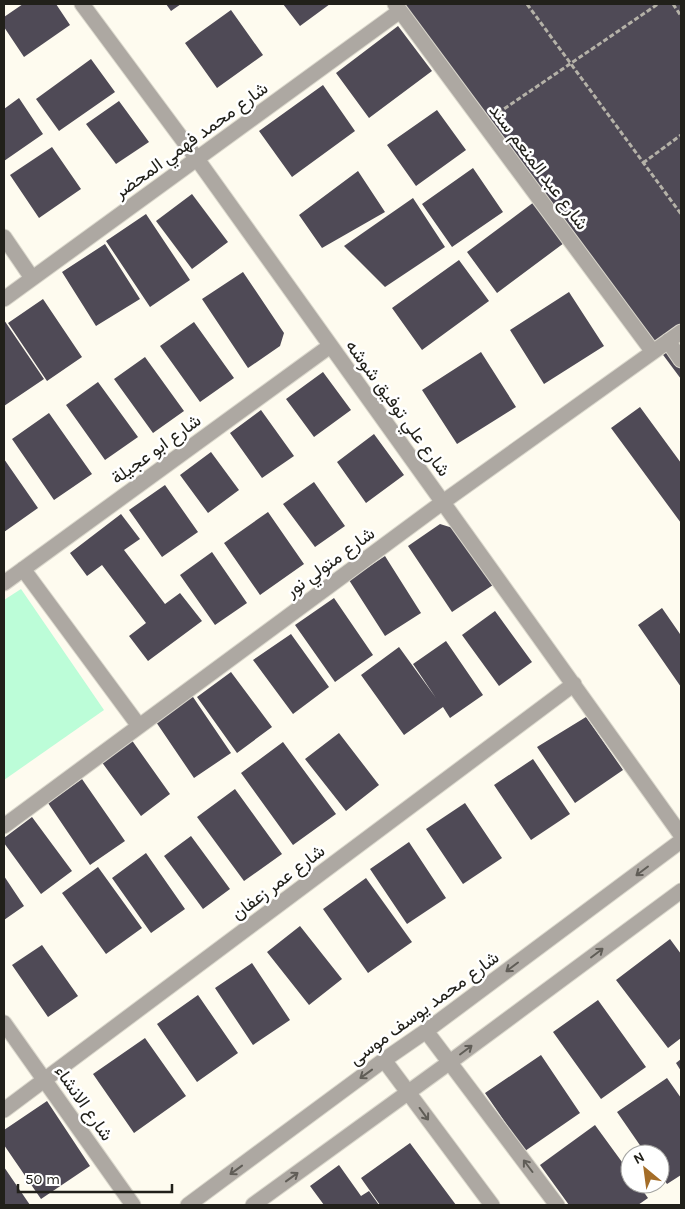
<svg xmlns="http://www.w3.org/2000/svg" width="685" height="1209" font-family="Karla,Vazirmatn,sans-serif">
<style>
.green{fill:#bcfdd8}
.building{fill:#4f4a56}
.lines{fill:none;stroke-linecap:round;stroke-linejoin:round}
.minor-casing{stroke:#dbd8cd;stroke-width:17}
.path{stroke:#b5b2a8;stroke-width:3;stroke-dasharray:5 2.5;stroke-linecap:butt}
.minor{stroke:#ada8a2;stroke-width:15}
.oneway{stroke:#605d57}
.labels{text-anchor:middle;stroke-width:5;stroke-linejoin:round;paint-order:stroke}
.street-label{font-size:18px;fill:#21201a;stroke:#fff}
</style>
<rect width="100%" height="100%" fill="#fefbef"/>
<path class="green" d="M21 589 104 710 4 780V600Z"/>
<path class="building" d="M23 4H56L70 25 24 57 4 27V17Z
M166 4H181L171 11Z
M283 4H330L300 26Z
M402 4H681V379Z
M231 10 263 55 217 88 185 43Z
M398 26 432 71 369 118 336 73Z
M91 59 115 92 59 131 36 99Z
M323 85 355 131 292 177 259 131Z
M19 98 43 134 4 161V109Z
M119 101 149 142 116 164 86 124Z
M437 110 466 150 416 186 387 145Z
M52 147 81 189 39 218 10 175Z
M473 168 503 212 452 247 422 204Z
M358 171 385 212 322 248 299 215Z
M192 194 228 242 192 269 156 221Z
M413 198 445 247 385 287 344 246Z
M534 202 564 243 497 293 467 252Z
M146 214 190 280 150 307 106 241Z
M105 244 140 299 96 326 62 272Z
M459 260 489 301 422 350 392 308Z
M243 272 284 333 280 346 248 368 202 299Z
M569 292 604 346 544 384 510 330Z
M43 299 82 357 47 381 8 323Z
M4 320 44 379 4 406Z
M194 322 234 378 200 402 160 346Z
M481 352 516 407 457 444 422 390Z
M145 357 184 411 153 433 114 379Z
M323 372 351 410 314 437 286 399Z
M98 382 138 437 105 460 66 405Z
M640 407 681 463V523L611 428Z
M261 410 294 456 262 478 230 433Z
M49 413 92 474 54 500 12 439Z
M374 434 404 475 366 503 337 462Z
M211 452 239 490 208 513 180 475Z
M4 459 38 508 4 532Z
M314 482 345 526 315 547 283 504Z
M165 485 198 532 162 557 129 510Z
M268 512 304 564 260 595 224 543Z
M121 514 140 539 124 550 165 604 180 593 202 621 148 661 129 636 146 623 102 565 87 576 70 553Z
M440 524 456 529 493 585 452 612 408 546Z
M212 552 247 603 215 625 180 575Z
M385 556 421 613 385 636 349 580Z
M334 598 373 655 335 682 295 625Z
M662 608 680 634 681 633V687L638 625Z
M495 611 532 662 499 686 462 635Z
M291 634 329 687 293 714 253 660Z
M446 641 483 695 450 718 443 707 404 735 361 675 399 647 436 698 413 664Z
M231 672 272 727 237 753 197 697Z
M191 694 231 753 194 778 154 719Z
M586 717 623 770 575 803 537 747Z
M339 733 379 785 346 811 305 759Z
M131 739 170 794 141 816 101 761Z
M283 742 336 814 293 845 241 773Z
M533 759 570 814 531 840 494 785Z
M82 779 125 841 90 865 48 803Z
M235 789 282 854 244 881 197 817Z
M465 803 502 858 463 884 426 829Z
M32 817 72 871 41 894 4 843V838Z
M191 836 230 889 203 909 164 856Z
M409 842 446 898 407 924 370 869Z
M146 853 185 909 151 933 112 878Z
M98 867 142 928 106 954 62 893Z
M4 876 24 906 4 920Z
M366 878 412 942 368 973 323 909Z
M300 926 342 979 309 1005 267 952Z
M670 939 681 954V1038L668 1048 616 980Z
M42 945 78 996 48 1017 12 965Z
M252 963 290 1020 253 1045 215 988Z
M198 995 238 1053 197 1082 157 1024Z
M598 1000 646 1067 601 1099 553 1032Z
M145 1038 186 1096 134 1133 93 1074Z
M541 1055 580 1113 525 1151 485 1093Z
M681 1059V1071L676 1063Z
M667 1078 681 1098V1175L667 1184 660 1174V1154H646L617 1112Z
M47 1101 90 1166 41 1199 4 1145V1130Z
M595 1125 630 1173V1184H638L648 1198 638 1205H569L540 1165Z
M410 1143 456 1205H380L361 1178Z
M339 1165 361 1196 369 1191 379 1205H324L310 1186Z
M4 1167 30 1205H4Z"/>
<g class="lines">
<g class="minor-casing">
<path id="minor" d="M82 4 197 159 681 835
M395 4 653 352
M4 237 32 278
M4 299 400 11
M668 341 681 360
M23 569 139 726
M4 583 330 346
M4 826 443 502 681 332
M4 1023 133 1205
M426 1031 557 1205
M384 1060 492 1205
M4 1110 574 684
M188 1205 384 1060 426 1031 681 841
M253 1205 450 1062 681 891"/>
</g>
<path class="path" d="M527 4 681 214
M673 4 681 16
M498 113 658 4
M643 163 681 135"/>
<use href="#minor" class="minor"/>
</g>
<defs><path id="oneway-shaft" d="M-6 0H5M1.5-3L5.5 0L1.5 3" fill="none" stroke-width="1.6" stroke-linecap="round" stroke-linejoin="round" transform="scale(1.25)"/></defs>
<g class="oneway">
<use href="#oneway-shaft" transform="translate(642 871) rotate(143)"/>
<use href="#oneway-shaft" transform="translate(597 953) rotate(-37)"/>
<use href="#oneway-shaft" transform="translate(512 967) rotate(143)"/>
<use href="#oneway-shaft" transform="translate(466 1050) rotate(-37)"/>
<use href="#oneway-shaft" transform="translate(366 1074) rotate(144)"/>
<use href="#oneway-shaft" transform="translate(424 1114) rotate(54)"/>
<use href="#oneway-shaft" transform="translate(528 1166) rotate(-127)"/>
<use href="#oneway-shaft" transform="translate(236 1170) rotate(144)"/>
<use href="#oneway-shaft" transform="translate(292 1177) rotate(-36)"/>
</g>
<g class="labels">
<g class="street-label">
<text transform="translate(191 140) rotate(-36)" y="6">شارع محمد فهمي المحضر</text>
<text transform="translate(539 167) rotate(53)" y="6">شارع عبد المنعم سند</text>
<text transform="translate(398 408) rotate(54)" y="6">شارع علي توفيق شوشه</text>
<text transform="translate(156 449) rotate(-36)" y="6">شارع ابو عجيلة</text>
<text transform="translate(330 562) rotate(-36)" y="6">شارع متولي نور</text>
<text transform="translate(278 882) rotate(-37)" y="6">شارع عمر زعفان</text>
<text transform="translate(424 1008) rotate(-36)" y="6">شارع محمد يوسف موسى</text>
<text transform="translate(84 1103) rotate(55)" y="6">شارع الانشاء</text>
</g>
</g>
<rect width="685" height="1209" fill="none" stroke="#21201a" stroke-width="10"/>
<g transform="translate(645 1169) rotate(331)"><circle r="24" fill="#ffffff" stroke="#a6a6a3"/>
<path d="M0-4L9 19L0 12L-9 19Z" fill="#a46d28"/>
<text y="-8" font-size="14" font-weight="bold" text-anchor="middle" fill="#21201a">N</text>
</g>
<path d="M18 1184v8h154v-8" fill="none" stroke="#21201a" stroke-width="2.5"/>
<text x="25" y="1184" font-size="15" fill="#21201a" stroke="#ffffff" stroke-width="4" paint-order="stroke">50 m</text>
</svg>
